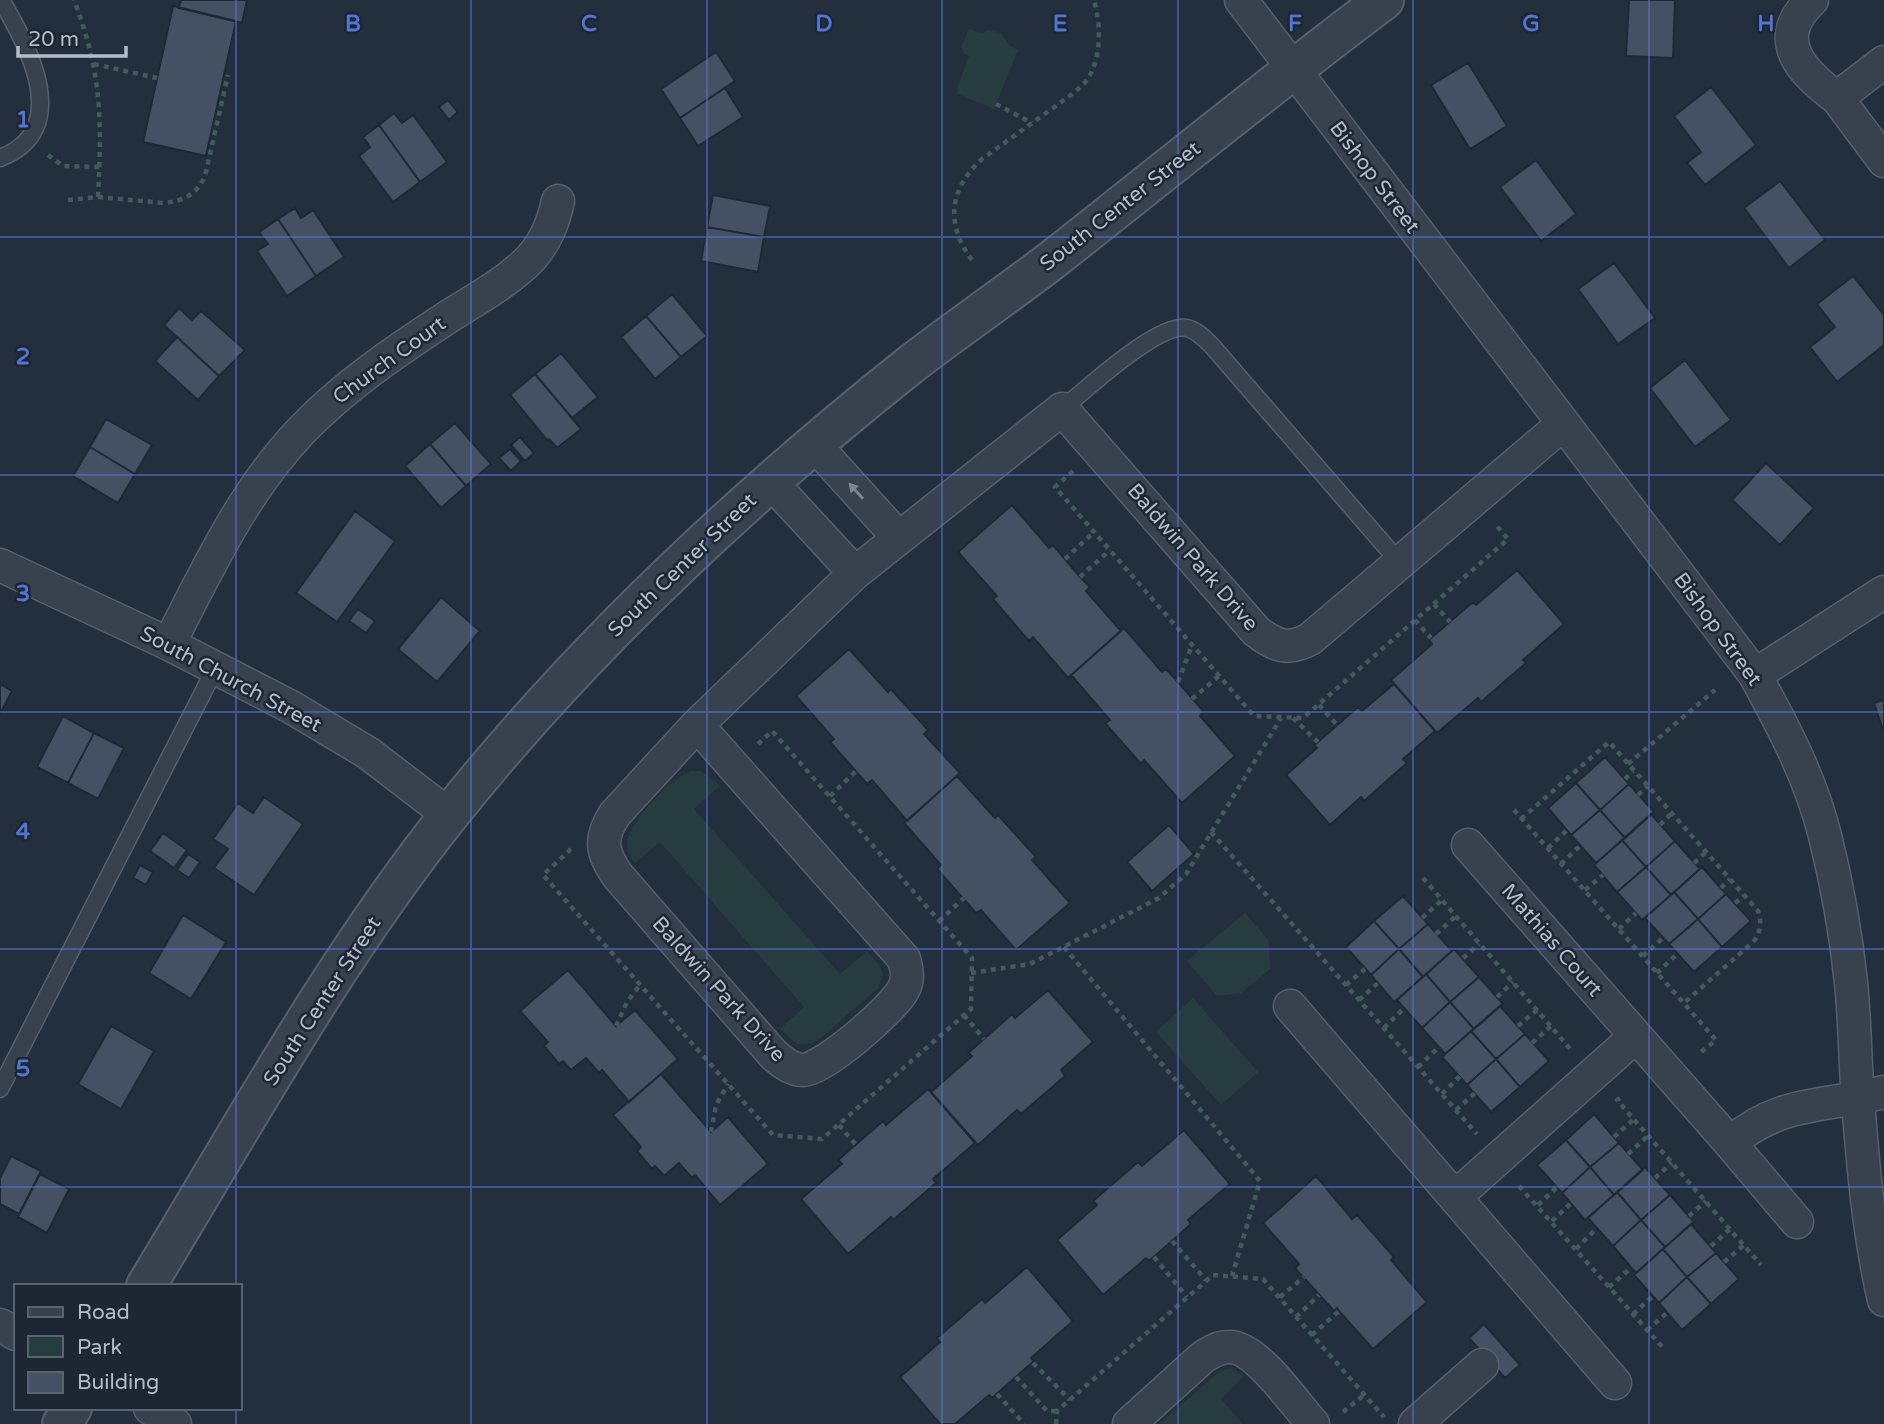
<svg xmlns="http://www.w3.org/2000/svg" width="1884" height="1424" font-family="'Varela Round',sans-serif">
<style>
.green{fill:#263c3f}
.building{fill:#455162;stroke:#1f2835;stroke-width:2}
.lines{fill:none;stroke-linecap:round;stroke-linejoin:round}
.service-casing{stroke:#565f6c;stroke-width:19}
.minor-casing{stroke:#565f6c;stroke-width:35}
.tertiary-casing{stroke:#565f6c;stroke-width:42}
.path{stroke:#44595c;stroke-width:4.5;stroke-dasharray:5 5;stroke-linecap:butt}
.service{stroke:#38414e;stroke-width:16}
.minor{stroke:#38414e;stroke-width:32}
.tertiary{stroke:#38414e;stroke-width:38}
.oneway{fill:#7c8592}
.grid{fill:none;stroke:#5274d3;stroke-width:2;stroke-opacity:0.55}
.labels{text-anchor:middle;stroke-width:5;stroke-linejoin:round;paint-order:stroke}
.street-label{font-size:21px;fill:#b4bcc9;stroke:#1d2633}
.grid-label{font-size:23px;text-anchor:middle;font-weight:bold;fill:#5274d3;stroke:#1d2633;stroke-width:5;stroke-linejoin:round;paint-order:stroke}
</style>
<rect width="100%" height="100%" fill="#242f3e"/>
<path class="green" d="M969 29 982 33 988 30 1001 33 1010 46 1018 50 994 109 958 94 957 88 969 56 964 54 961 47Z
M691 771H700L720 785 694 809 840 974 867 951 880 966 883 974 878 988 822 1037 813 1043 797 1044 780 1029 804 1007 660 842 635 863C630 857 626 851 627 843 629 822 672 777 691 771Z
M1245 913 1269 941 1270 969 1241 993 1217 996 1187 961Z
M1193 998 1258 1072 1221 1105 1156 1032Z
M1231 1368 1244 1376 1221 1399 1243 1424H1159L1220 1371Z"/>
<path class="building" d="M181 0H247L242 23 179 8Z
M1629 0H1675L1673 58 1626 56Z
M173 6 236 21 206 156 143 142Z
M716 52 735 81 680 118 661 89Z
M1468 63 1507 126 1470 149 1431 85Z
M1711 87 1756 145 1705 185 1687 163 1701 152 1674 116Z
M725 88 743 117 698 146 680 118Z
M448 100 458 112 449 120 439 107Z
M394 113 402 123 413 115 447 162 420 182 379 125Z
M379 125 420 182 393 202 359 156 370 147 363 137Z
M1536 160 1576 214 1541 241 1500 187Z
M1780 181 1825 240 1789 268 1744 208Z
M713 195 770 206 764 237 707 227Z
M295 208 301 218 313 210 344 257 316 276 278 219Z
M278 219 316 276 287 296 257 251 268 244 259 232Z
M707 227 764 237 758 272 701 261Z
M1614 263 1655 318 1618 344 1578 289Z
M1853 276 1884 315V345L1837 382 1810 347 1835 327 1817 304Z
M672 294 707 336 681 357 646 316Z
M179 308 192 320 201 311 245 350 219 376 164 325Z
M646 316 681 357 655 379 621 337Z
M177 337 219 376 198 400 155 361Z
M561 353 598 397 572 418 535 374Z
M1685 360 1731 420 1695 447 1650 388Z
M535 374 581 429 557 448 549 439 547 440 510 395Z
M106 419 152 445 135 474 90 447Z
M455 423 491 464 466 486 430 444Z
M520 437 534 453 525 461 511 445Z
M430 444 466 486 441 508 405 466Z
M90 447 135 474 118 503 73 476Z
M510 449 521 461 511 471 499 458Z
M1766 463 1814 508 1780 545 1732 500Z
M1012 505 1049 548 1053 545 1080 577 1090 587 1086 591 1121 631 1068 678 1033 637 1029 641 993 599 997 596 958 552Z
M355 511 395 541 337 622 296 593Z
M1517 570 1564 624 1523 660 1526 663 1481 702 1478 698 1437 733 1391 680 1432 644 1429 640 1431 638 1473 602 1476 605Z
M441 597 480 631 437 682 398 649Z
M358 609 375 621 366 633 349 621Z
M1124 628 1162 672 1166 669 1178 682 1204 712 1200 716 1235 756 1182 803 1144 760 1141 764 1105 723 1110 720 1071 675Z
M849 649 888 692 891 689 928 730 924 734 960 773 907 821 872 780 867 784 830 742 834 739 796 696Z
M0 684 12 691 0 714Z
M1394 684 1435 731 1403 759 1407 763 1364 801 1361 797 1330 825 1286 775 1317 748 1314 745 1318 742 1358 707 1362 711Z
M1884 700V733L1874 703Z
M63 716 94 733 68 783 37 767Z
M94 733 124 748 98 799 68 783Z
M1605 757 1629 784 1600 810 1576 783Z
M957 776 995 818 998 815 1036 857 1032 860 1070 903 1016 950 981 910 976 913 937 869 941 865 904 823Z
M1576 783 1600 810 1571 835 1548 808Z
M1629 784 1654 812 1625 838 1600 810Z
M264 797 303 824 254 895 214 868 228 849 213 839 238 803 253 813Z
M1600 810 1625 838 1596 863 1571 835Z
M1651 814 1675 841 1646 867 1622 840Z
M1169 825 1194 854 1152 891 1127 862Z
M163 833 187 850 174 868 150 851Z
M1622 840 1646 867 1617 892 1594 865Z
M1675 841 1700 869 1671 895 1646 867Z
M188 854 200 862 189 878 177 870Z
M140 865 153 872 146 885 133 878Z
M1646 867 1671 895 1642 920 1617 892Z
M1702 867 1726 894 1698 919 1674 892Z
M1674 892 1698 919 1669 944 1645 918Z
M1726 894 1751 921 1722 947 1698 919Z
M1403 896 1428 924 1399 949 1374 921Z
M183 915 226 942 191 999 149 973Z
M1698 919 1722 947 1694 972 1669 944Z
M1374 921 1399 949 1371 975 1346 947Z
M1428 924 1452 951 1423 977 1399 949Z
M1399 949 1423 977 1394 1002 1371 975Z
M1454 949 1479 977 1450 1002 1426 974Z
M568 970 616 1026 635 1010 678 1059 629 1102 602 1070 599 1073 586 1058 571 1070 563 1061 559 1064 544 1046 548 1042 520 1011Z
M1426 974 1450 1002 1422 1028 1397 1000Z
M1479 977 1503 1004 1474 1029 1450 1002Z
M1048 990 1093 1042 1061 1070 1065 1076 1021 1114 1017 1110 978 1145 931 1092 972 1056 968 1053 984 1039 1012 1014 1015 1018Z
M1450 1002 1474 1029 1445 1054 1422 1028Z
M1500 1006 1525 1034 1496 1059 1471 1031Z
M111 1026 154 1051 121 1109 78 1084Z
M1471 1031 1496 1059 1467 1085 1442 1057Z
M1525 1034 1549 1061 1520 1087 1496 1059Z
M1496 1059 1520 1087 1491 1112 1467 1085Z
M661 1074 711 1132 728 1117 768 1164 720 1205 695 1175 692 1178 679 1163 664 1176 655 1166 652 1169 637 1151 641 1147 613 1115Z
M928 1089 975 1143 933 1179 936 1183 893 1220 891 1217 848 1254 801 1199 842 1164 838 1160 883 1121 886 1125Z
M1594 1114 1619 1143 1590 1167 1566 1140Z
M1184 1130 1230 1184 1188 1220 1191 1224 1172 1241 1149 1261 1146 1258 1103 1295 1057 1240 1097 1205 1093 1201 1138 1162 1142 1166Z
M1566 1140 1590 1167 1562 1193 1537 1165Z
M1619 1143 1643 1170 1614 1195 1590 1167Z
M11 1156 41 1171 19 1214 0 1204V1178Z
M1590 1167 1614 1195 1585 1220 1562 1193Z
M1645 1167 1670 1195 1641 1220 1617 1192Z
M40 1174 69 1189 47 1233 18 1217Z
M1316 1176 1352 1219 1357 1215 1394 1257 1391 1260 1427 1302 1373 1349 1339 1311 1337 1308 1334 1311 1295 1268 1299 1264 1263 1223Z
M1617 1192 1641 1220 1613 1246 1588 1218Z
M1670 1195 1694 1222 1665 1247 1641 1220Z
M1641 1220 1665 1247 1636 1273 1613 1246Z
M1691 1224 1716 1253 1687 1277 1663 1249Z
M1663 1249 1687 1277 1659 1303 1634 1275Z
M1716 1253 1739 1279 1711 1304 1687 1277Z
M1027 1267 1073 1321 1031 1358 1034 1361 992 1398 989 1395 955 1424H940L900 1377 940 1342 937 1338 982 1299 985 1303Z
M1687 1277 1711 1304 1682 1330 1659 1303Z
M1484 1324 1520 1365 1505 1378 1469 1338Z"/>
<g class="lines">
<g class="service-casing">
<path id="service" d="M0 158C74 130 28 45 1 0
M1062 409C1086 390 1158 322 1187 328 1197 330 1206 340 1213 347L1400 563
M0 1089 216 667"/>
</g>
<g class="minor-casing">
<path id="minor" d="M1241 0 1755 675C1783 726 1811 779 1825 836 1837 884 1846 934 1851 983 1855 1021 1855 1061 1858 1100 1863 1166 1869 1235 1884 1300
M1812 0C1770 39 1801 72 1837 98L1884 62
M1837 98 1884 161
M814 444 898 537
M770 481 855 573
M0 565 169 644 291 707 368 753 449 815
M169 644C207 570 243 492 301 431 344 386 396 351 448 317 476 299 508 282 531 258 546 241 553 223 558 201
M1755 675 1884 592
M697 725 904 959C907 970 909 980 903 990 893 1009 823 1070 803 1070 792 1070 782 1062 774 1055L618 876C601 852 599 838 615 814L697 725 855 573 1062 409 1256 631C1275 646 1288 651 1310 639L1563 424
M1468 845 1636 1036
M1290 1006 1615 1383
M1730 1143 1797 1222
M1455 1197 1636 1036 1730 1143C1782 1099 1824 1108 1884 1092
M0 1325 16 1334
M150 1408 175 1424
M1129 1424 1203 1357C1211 1352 1219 1347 1229 1347 1256 1346 1295 1404 1313 1424
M1415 1424 1482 1365"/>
</g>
<g class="tertiary-casing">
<path id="tertiary" d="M146 1286C242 1128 335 958 450 814 584 646 743 498 910 365 958 328 1008 294 1056 257 1165 171 1273 83 1384 0
M62 1424 72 1408"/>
</g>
<path class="path" d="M94 64 157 78
M996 104 1032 123
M48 155 63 166 99 167
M98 197 164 203C184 201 197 194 205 176L228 75
M68 200 98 197C102 121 102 73 74 0
M972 260C945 224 949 189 982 159 1006 142 1029 125 1053 108 1065 99 1078 91 1087 80 1102 58 1101 24 1094 0
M1073 471 1055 487 1254 716 1303 718 1508 539 1496 525
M1065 559 1094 532
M1080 577 1110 550
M1434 604 1450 622
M1415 620 1431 638
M1178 682 1192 645
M1192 699 1219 676
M1319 705 1337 725
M1293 718 1318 742
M1628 764 1715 690
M1625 779 1633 771
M1638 795 1648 786
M830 796 856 771
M1514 810 1716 1040 1701 1052
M1521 819 1609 742 1758 911C1762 922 1761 933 1753 942L1684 1003
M1660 825 1671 814
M1211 832 1477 1134
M1548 848 1567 830
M571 849 543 875 773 1135 822 1139 971 1009 972 958 772 731 758 744
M1694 863 1706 852
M1561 864 1581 845
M1423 878 1572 1051
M1721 888 1730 879
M1585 890 1603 875
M1735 903 1744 896
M1422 918 1442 900
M939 921 964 898
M1619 929 1636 913
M1436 934 1456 916
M1064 947 1260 1181 1232 1276
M1643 956 1663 938
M1463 958 1479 944
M971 973 1030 964 1159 898 1186 874 1281 718
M1657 973 1677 954
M1346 985 1365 969
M1497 997 1513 982
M1359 1000 1378 983
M964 1015 984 1039
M616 1026 627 1002 640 985
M1518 1026 1537 1010
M1384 1028 1404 1008
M1532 1043 1551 1026
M1418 1067 1439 1047
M1442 1094 1460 1076
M1620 1098 1617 1100 1761 1265
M1456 1110 1475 1093
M839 1125 856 1145
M711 1132 716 1105 728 1084
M1614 1137 1634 1119
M1628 1154 1648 1136
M1655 1178 1672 1163
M1519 1186 1665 1350
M1538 1205 1556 1188
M1689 1216 1706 1201
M1552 1221 1571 1203
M1172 1241 1206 1280
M1711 1246 1730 1229
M1576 1249 1597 1228
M1154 1257 1187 1297
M1724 1262 1744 1245
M1609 1287 1632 1267
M1280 1297 1304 1277
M1633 1314 1653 1296
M1296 1317 1319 1295
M1647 1330 1667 1313
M1312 1335 1339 1311
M1033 1363 1070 1400
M1016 1377 1047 1411H1057
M997 1394 1024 1424
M1343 1412 1364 1395
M1056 1424 1057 1411 1213 1275 1263 1279 1384 1417"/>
<use href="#service" class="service"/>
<use href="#minor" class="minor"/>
<use href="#tertiary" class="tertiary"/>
</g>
<defs><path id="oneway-solid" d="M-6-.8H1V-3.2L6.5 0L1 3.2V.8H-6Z" transform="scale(1.75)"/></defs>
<use class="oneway" href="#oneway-solid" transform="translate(856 491) rotate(-132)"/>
<path class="grid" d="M236 0V1286M471 0V1424M707 0V1424M942 0V1424M1178 0V1424M1413 0V1424M1649 0V1424M0 237H1884M0 475H1884M0 712H1884M0 949H1884M0 1187H1884M236 1408V1424"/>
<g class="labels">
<g class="street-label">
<text transform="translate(1375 177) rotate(53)" y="7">Bishop Street</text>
<text transform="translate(1120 206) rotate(-38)" y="7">South Center Street</text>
<text transform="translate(389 360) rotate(-36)" y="7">Church Court</text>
<text transform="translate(1193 557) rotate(49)" y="7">Baldwin Park Drive</text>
<text transform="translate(682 565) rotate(-44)" y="7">South Center Street</text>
<text transform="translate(1718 629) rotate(54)" y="7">Bishop Street</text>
<text transform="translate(231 679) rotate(28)" y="7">South Church Street</text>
<text transform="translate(1552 940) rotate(49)" y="7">Mathias Court</text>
<text transform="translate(719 989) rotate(48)" y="7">Baldwin Park Drive</text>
<text transform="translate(322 1001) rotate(-57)" y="7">South Center Street</text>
</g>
</g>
<g class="grid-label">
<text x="353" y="31">B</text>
<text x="589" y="31">C</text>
<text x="824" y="31">D</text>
<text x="1060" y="31">E</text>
<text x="1295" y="31">F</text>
<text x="1531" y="31">G</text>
<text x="1766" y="31">H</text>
<text x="23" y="127">1</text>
<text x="23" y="364">2</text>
<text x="23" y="601">3</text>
<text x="23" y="839">4</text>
<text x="23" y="1076">5</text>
</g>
<rect x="14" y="1284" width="228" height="126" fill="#1d2633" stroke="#59626f" stroke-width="2"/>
<rect x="28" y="1307" width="35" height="10" fill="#38414e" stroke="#59626f" stroke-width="2"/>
<text x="77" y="1319" font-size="21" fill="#b4bcc9">Road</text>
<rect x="28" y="1336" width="35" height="21" fill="#263c3f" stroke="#59626f" stroke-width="2"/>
<text x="77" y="1354" font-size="21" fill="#b4bcc9">Park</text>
<rect x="28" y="1372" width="35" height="21" fill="#455162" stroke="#59626f" stroke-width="2"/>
<text x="77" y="1389" font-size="21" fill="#b4bcc9">Building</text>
<path d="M18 46v10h108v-10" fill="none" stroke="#b4bcc9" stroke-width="3.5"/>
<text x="28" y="46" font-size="21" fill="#b4bcc9" stroke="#1d2633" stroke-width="5" paint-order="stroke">20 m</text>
</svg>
